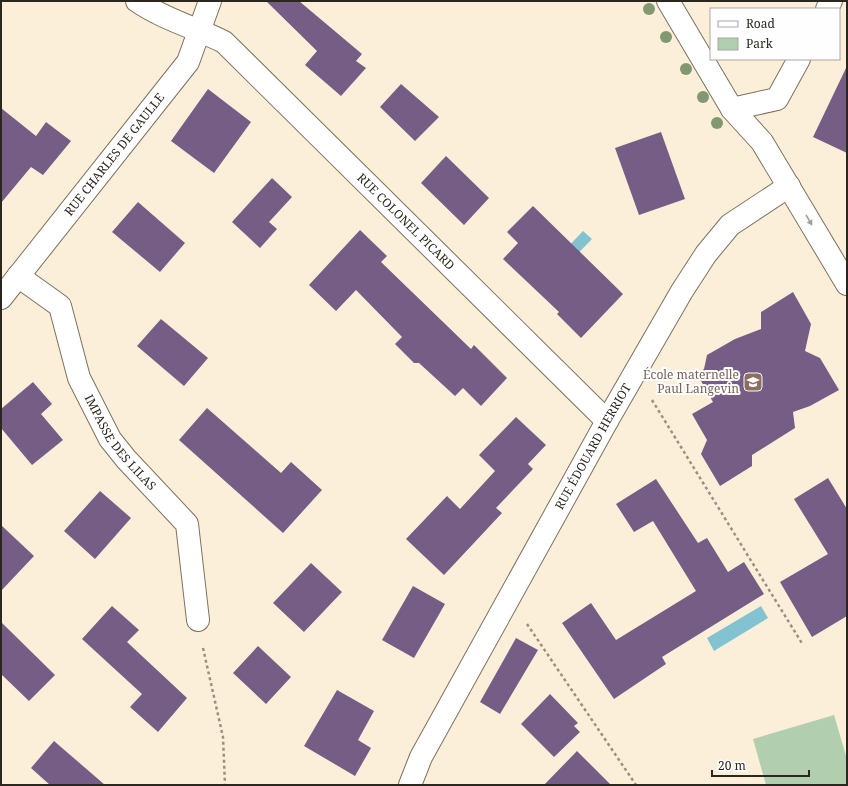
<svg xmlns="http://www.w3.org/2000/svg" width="848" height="786" font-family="'Noto Serif',serif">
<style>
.green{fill:#b1cfae}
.water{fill:#83c3d1}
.building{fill:#755d86}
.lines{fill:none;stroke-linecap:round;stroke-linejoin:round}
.street-casing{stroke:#7c715e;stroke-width:24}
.path{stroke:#999081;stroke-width:2.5;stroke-dasharray:3 3;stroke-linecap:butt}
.street{stroke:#fff;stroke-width:22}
.tree{fill:#829872}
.oneway{fill:#a09d9a}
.labels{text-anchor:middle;stroke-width:4;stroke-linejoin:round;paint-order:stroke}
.street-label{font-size:12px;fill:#2b261e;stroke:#fefefe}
.education-label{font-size:12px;fill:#785e54;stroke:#fefefe;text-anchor:end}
</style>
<rect width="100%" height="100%" fill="#fcefda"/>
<path class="green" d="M834 715 847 759V785H766L753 739Z"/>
<path class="water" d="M583 231 592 239 555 277 547 269Z
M761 606 768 618 714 651 707 638Z"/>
<path class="building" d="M266 1H299L362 54 356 61 366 68 341 96 305 65 317 51Z
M847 66V153L813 137Z
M401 84 439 117 415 141 380 107Z
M208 89 251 122 214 173 171 141Z
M1 108 36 136 46 122 71 141 43 175 31 167 1 203Z
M661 132 685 199 639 215 615 148Z
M446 156 489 198 464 225 421 183Z
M272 178 292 197 269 222 277 229 260 248 232 222Z
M138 202 185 243 160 272 112 232Z
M533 206 623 294 581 338 557 314 559 312 503 259 518 243 507 232Z
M360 230 387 256 381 262 471 349 474 345 507 378 481 406 463 388 455 396 419 363H414L395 344 402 337 356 290 336 311 309 285Z
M793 292 811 324 805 351 820 358 839 390 810 406 793 412 795 428 752 455V466L720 486 701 454 707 440 692 414 713 402 697 374 704 369 707 355 735 339 761 329V312Z
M161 319 208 358 184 386 137 346Z
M33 382 52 404 41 414 63 440 32 465 1 428V409Z
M207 408 281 473 291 462 322 490 283 533 179 440Z
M516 417 546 445 528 464 533 469 496 508 502 513 444 575 406 539 447 496 460 509 495 471 479 455Z
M828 478 847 509V616L812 637 780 582 828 554 794 499Z
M656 479 698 543 707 538 728 572 744 562 764 594 662 657 666 664 614 699 562 623 591 603 616 640 696 591 653 521 634 532 616 504Z
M100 491 131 518 95 559 64 531Z
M1 525 34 556 1 591Z
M311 563 342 592 304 632 273 603Z
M413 586 445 604 414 658 382 640Z
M112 606 139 630 127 642 187 698 158 732 130 707 142 694 82 639Z
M1 622 55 675 29 701 1 674Z
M516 638 538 650 500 714 480 702Z
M258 646 291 677 266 704 233 673Z
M337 690 374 711 358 740 371 748 355 776 304 746Z
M550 694 578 723 574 726 580 732 554 757 521 724Z
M54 741 105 785H50L31 768Z
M577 751 611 785H544Z"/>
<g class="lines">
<g class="street-casing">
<g id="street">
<path id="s1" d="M137 1C163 19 196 28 224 42L607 421"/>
<path d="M668 1 732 109 762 142 847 284"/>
<path d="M827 9 831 1"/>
<path d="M732 109 777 99 799 59"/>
<path id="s2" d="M18 276 60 306 79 378 110 439 126 459 187 524 198 620"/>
<path id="s3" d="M1 298 188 62 210 1"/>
<path id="s4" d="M410 785 421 757 607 421 682 291 706 254 730 225 789 186"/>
</g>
</g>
<path class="path" d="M652 400 803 645
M527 624 636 785
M203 648 223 737 225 785"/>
<use href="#street" class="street"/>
</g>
<g class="tree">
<circle cx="649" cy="9" r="6"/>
<circle cx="666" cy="37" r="6"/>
<circle cx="686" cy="69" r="6"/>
<circle cx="703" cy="97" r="6"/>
<circle cx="717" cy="123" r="6"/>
</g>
<defs><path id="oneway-solid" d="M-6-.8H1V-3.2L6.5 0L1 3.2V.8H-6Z"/></defs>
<use class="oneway" href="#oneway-solid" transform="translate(809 220) rotate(60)"/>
<defs>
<g id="school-square" transform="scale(1)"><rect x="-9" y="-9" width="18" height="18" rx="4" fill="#8d6e63" stroke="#fefefe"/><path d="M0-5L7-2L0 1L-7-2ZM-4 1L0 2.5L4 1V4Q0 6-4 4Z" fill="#fff"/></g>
</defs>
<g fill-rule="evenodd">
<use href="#school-square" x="753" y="382"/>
</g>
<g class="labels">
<g class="street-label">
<text dy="4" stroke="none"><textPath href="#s3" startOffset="183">RUE CHARLES DE GAULLE</textPath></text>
<text dy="4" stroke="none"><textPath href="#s1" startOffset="352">RUE COLONEL PICARD</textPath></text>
<text dy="4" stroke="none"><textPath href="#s2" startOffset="203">IMPASSE DES LILAS</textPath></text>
<text dy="4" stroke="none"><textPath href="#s4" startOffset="385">RUE ÉDOUARD HERRIOT</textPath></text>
</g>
<g class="education-label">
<text x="739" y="379">École maternelle<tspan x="739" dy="14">Paul Langevin</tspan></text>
</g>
</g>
<rect width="848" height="786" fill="none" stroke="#2b261e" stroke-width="4"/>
<rect x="710" y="8" width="130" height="52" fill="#fefefe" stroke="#aaa8a4"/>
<rect x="718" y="21" width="20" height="6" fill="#ffffff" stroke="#aaa8a4"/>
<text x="746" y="28" font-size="12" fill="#2b261e">Road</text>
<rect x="718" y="38" width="20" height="12" fill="#b1cfae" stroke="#aaa8a4"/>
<text x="746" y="48" font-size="12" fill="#2b261e">Park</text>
<path d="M712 770v6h97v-6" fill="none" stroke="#2b261e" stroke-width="2"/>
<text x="718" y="770" font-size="12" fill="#2b261e" stroke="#fefefe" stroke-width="3" paint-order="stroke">20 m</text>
</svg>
